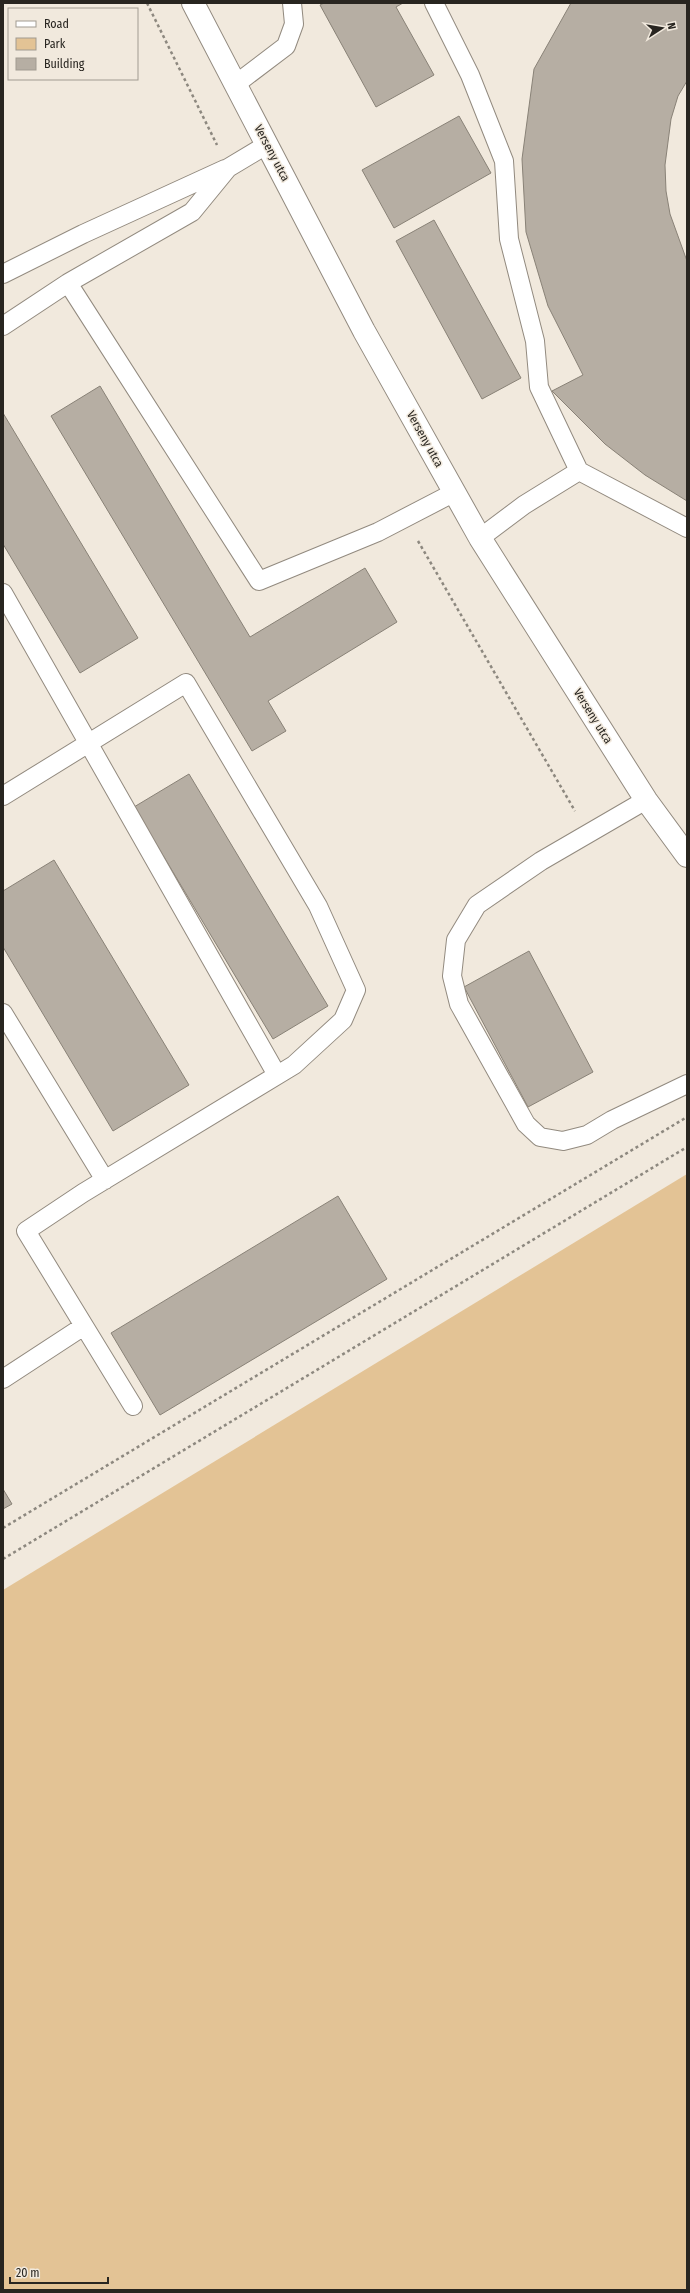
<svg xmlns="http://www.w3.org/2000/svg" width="690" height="2293" font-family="'Fira Sans Condensed',sans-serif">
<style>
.green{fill:#e3c395}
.building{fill:#b6aea3;stroke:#898277}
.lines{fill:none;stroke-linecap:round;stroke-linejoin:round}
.service-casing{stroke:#928a7f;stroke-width:20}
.minor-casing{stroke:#928a7f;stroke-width:24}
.path{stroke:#8d887f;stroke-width:2.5;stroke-dasharray:3 3;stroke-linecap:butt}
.service{stroke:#fff;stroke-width:18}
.minor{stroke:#fff;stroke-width:22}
.labels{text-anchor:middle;stroke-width:3;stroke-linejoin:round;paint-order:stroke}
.street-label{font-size:12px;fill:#282520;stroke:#f1e9dd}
</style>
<rect width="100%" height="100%" fill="#f1e9dd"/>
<path class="green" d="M687 1174V2290H3V1590Z"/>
<path class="building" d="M324 3H403L396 7 434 75 376 107 320 5Z
M571 3H687V81L678 96 671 119 665 165 666 191 670 214 687 261V501L645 475 605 444 552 391 583 375 548 306 526 232 522 159 534 69Z
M459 116 491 173 394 228 362 170Z
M434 220 521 378 482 399 396 241Z
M100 386 250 637 365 568 397 622 268 701 286 731 252 751 51 416Z
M3 413 138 638 80 673 3 544Z
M189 774 328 1006 273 1039 134 807Z
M54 860 189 1085 113 1131 3 947V891Z
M529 951 593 1072 528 1107 464 987Z
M338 1196 387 1279 160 1415 111 1333Z
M3 1489 12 1504 3 1509Z"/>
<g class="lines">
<g class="service-casing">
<path id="service" d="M434 3 470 75 504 161 509 239 535 341 539 387 579 471
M236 84 286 46 294 24 292 3
M3 274 83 234 225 169
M68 283 259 581 378 532 455 492
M3 326 68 283 192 212 228 168 268 144
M480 538 524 505 579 471 687 528
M3 593 277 1075
M3 796 186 683 318 906 356 990 343 1020 294 1065 83 1193 26 1231 133 1406
M646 800 541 861 477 905 456 940 452 976 459 1004 526 1124 540 1137 563 1141 587 1135 612 1120 687 1084
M3 1013 105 1180
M3 1379 84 1326"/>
</g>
<g class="minor-casing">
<path id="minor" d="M193 3 364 331 480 538 646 800 687 856"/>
</g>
<path class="path" d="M147 3 217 145
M418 541 575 811
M3 1528 687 1117
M3 1559 687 1147"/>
<use href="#service" class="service"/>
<use href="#minor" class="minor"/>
</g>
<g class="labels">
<g class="street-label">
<text transform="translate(272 153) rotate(62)" y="4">Verseny utca</text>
<text transform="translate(425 439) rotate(61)" y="4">Verseny utca</text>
<text transform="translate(593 716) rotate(58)" y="4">Verseny utca</text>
</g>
</g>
<rect width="690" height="2293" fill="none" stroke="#282520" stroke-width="8"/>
<rect x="8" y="8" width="130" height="72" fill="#f1e9dd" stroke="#a19b91"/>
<rect x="16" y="21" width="20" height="6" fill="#ffffff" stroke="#a19b91"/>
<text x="44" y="28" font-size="12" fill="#282520">Road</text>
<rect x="16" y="38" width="20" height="12" fill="#e3c395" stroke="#a19b91"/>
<text x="44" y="48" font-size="12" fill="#282520">Park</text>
<rect x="16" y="58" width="20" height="12" fill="#b6aea3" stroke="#a19b91"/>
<text x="44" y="68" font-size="12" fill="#282520">Building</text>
<g transform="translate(662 28) rotate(78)" stroke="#f1e9dd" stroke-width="3" paint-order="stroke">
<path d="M0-3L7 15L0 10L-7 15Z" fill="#282520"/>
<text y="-6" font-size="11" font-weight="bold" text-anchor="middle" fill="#282520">N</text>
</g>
<path d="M10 2277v6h98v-6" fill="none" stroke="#282520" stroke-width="2"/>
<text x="16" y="2277" font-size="12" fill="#282520" stroke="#f1e9dd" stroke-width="3" paint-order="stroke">20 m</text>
</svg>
